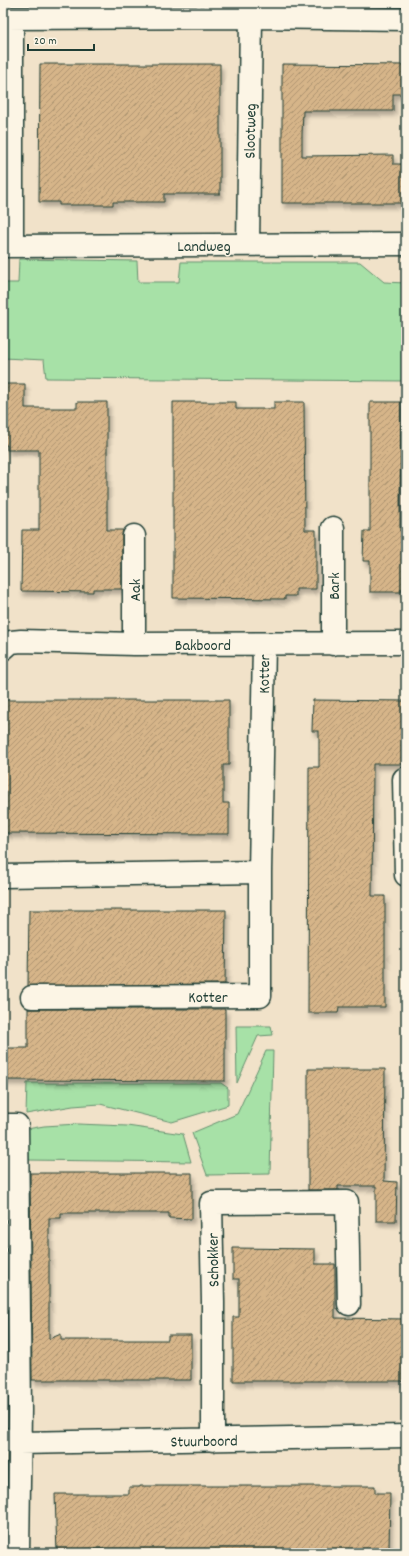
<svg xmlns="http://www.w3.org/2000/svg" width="409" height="1556" font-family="Dekko,sans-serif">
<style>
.built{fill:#e9d4b6}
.green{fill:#a7e1a7;stroke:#638f6e}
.building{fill:url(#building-hatch);stroke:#1f3d34;filter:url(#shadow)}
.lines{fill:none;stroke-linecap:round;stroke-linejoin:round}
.minor-casing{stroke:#1f3d34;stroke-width:25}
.minor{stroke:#fcf5e5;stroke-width:22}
.labels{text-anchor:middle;stroke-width:3;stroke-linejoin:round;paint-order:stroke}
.street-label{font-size:16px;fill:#1f3d34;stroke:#fcf5e5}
</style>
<defs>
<pattern id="building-hatch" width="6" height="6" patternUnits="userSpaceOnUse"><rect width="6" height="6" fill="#d6b589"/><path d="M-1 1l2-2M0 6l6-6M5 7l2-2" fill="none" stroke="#ad9471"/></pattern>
<filter id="shadow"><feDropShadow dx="2.5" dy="4.5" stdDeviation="2" flood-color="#0004"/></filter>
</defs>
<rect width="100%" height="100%" fill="#f1e2c9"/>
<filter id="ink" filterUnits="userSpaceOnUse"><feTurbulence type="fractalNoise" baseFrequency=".025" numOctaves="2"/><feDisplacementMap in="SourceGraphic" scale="8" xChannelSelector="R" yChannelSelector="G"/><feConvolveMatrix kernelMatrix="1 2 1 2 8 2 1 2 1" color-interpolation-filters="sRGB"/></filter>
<g filter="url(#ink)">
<path class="built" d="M3 1048H5V1262H3Z"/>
<path class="green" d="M19 259 137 261 138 282H179L181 262H360L384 282 406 283V381L46 378 44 360 3 358V283H18Z
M236 1026H271L273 1035 258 1036 237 1083Z
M266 1051H273L270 1174 207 1175 192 1133 237 1114Z
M27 1083H221L228 1088V1105L172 1122 100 1104 73 1106 26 1114Z
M78 1124 127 1126 183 1134 191 1162 26 1160 27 1129 44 1126Z"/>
<path class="building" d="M40 64H220V194H164V202H113V205H59V202H39Z
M282 64 406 65V94H393V111H303L302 134V156L393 155V164H406V203H282Z
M3 384H25V408H77V402H107V530H123L122 536V589H93V592L21 591 22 530H39V450H7V445H3Z
M173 402H236V409H274V402H304L305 530H316V589H296V596H285V599L173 598Z
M370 402H401L400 531H405L406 559V590L401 589V592H370V561H363L364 531H370Z
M3 700H229V765H223V803H229V834L3 833 4 764H3Z
M313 700 406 701V764H373L372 896H385V1007H339L338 1013H308L309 767H319V731H312Z
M29 910H226L225 984 28 986Z
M28 1009H225V1081L3 1080V1048H28Z
M308 1069H385L384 1181 397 1182 396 1221H376V1186H338V1190H308Z
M3 1172H5L6 1240H3Z
M30 1173H192V1219L169 1218V1213H61V1218H49V1339L61 1334V1340H168V1335H191V1380H32Z
M233 1248 315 1249V1264H335V1318L406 1319V1381H233V1317H239V1279H233Z
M140 1486H375V1493H390L389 1549 374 1548V1553H129V1549H86V1553H57L55 1494H129V1487H140Z"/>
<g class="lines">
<g class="minor-casing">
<path id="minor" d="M3 18 251 17 406 19
M248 245 251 17
M3 246 406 244
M12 246V18
M134 644V536
M333 644V528
M3 649 11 642 21 641 134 644 406 643
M404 779 406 875
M3 876 260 872
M32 997 260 996V872L264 644
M3 1125H17L20 1410 18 1553
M3 1439 19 1443 406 1436
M213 1440V1302L211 1203 347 1202 349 1304"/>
</g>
<use href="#minor" class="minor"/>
</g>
</g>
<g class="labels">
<g class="street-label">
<text transform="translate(249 131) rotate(-89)" y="6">Slootweg</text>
<text x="204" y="251">Landweg</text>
<text transform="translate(333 586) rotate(-90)" y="6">Bark</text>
<text transform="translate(134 590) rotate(-90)" y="6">Aak</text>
<text x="203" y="650">Bakboord</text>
<text transform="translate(263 674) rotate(-89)" y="6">Kotter</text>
<text x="208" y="1002">Kotter</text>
<text transform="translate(212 1260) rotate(-91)" y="6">Schokker</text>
<text transform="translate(204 1440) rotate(-1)" y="6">Stuurboord</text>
</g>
</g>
<rect width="409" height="1556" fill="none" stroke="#fcf5e5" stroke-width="16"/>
<rect x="8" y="8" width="393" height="1540" fill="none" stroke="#1f3d34" stroke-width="1.5" filter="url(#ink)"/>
<path d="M28 44v6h66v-6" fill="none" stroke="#1f3d34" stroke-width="2"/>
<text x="34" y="44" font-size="12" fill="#1f3d34" stroke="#fcf5e5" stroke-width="3" paint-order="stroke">20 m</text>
</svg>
